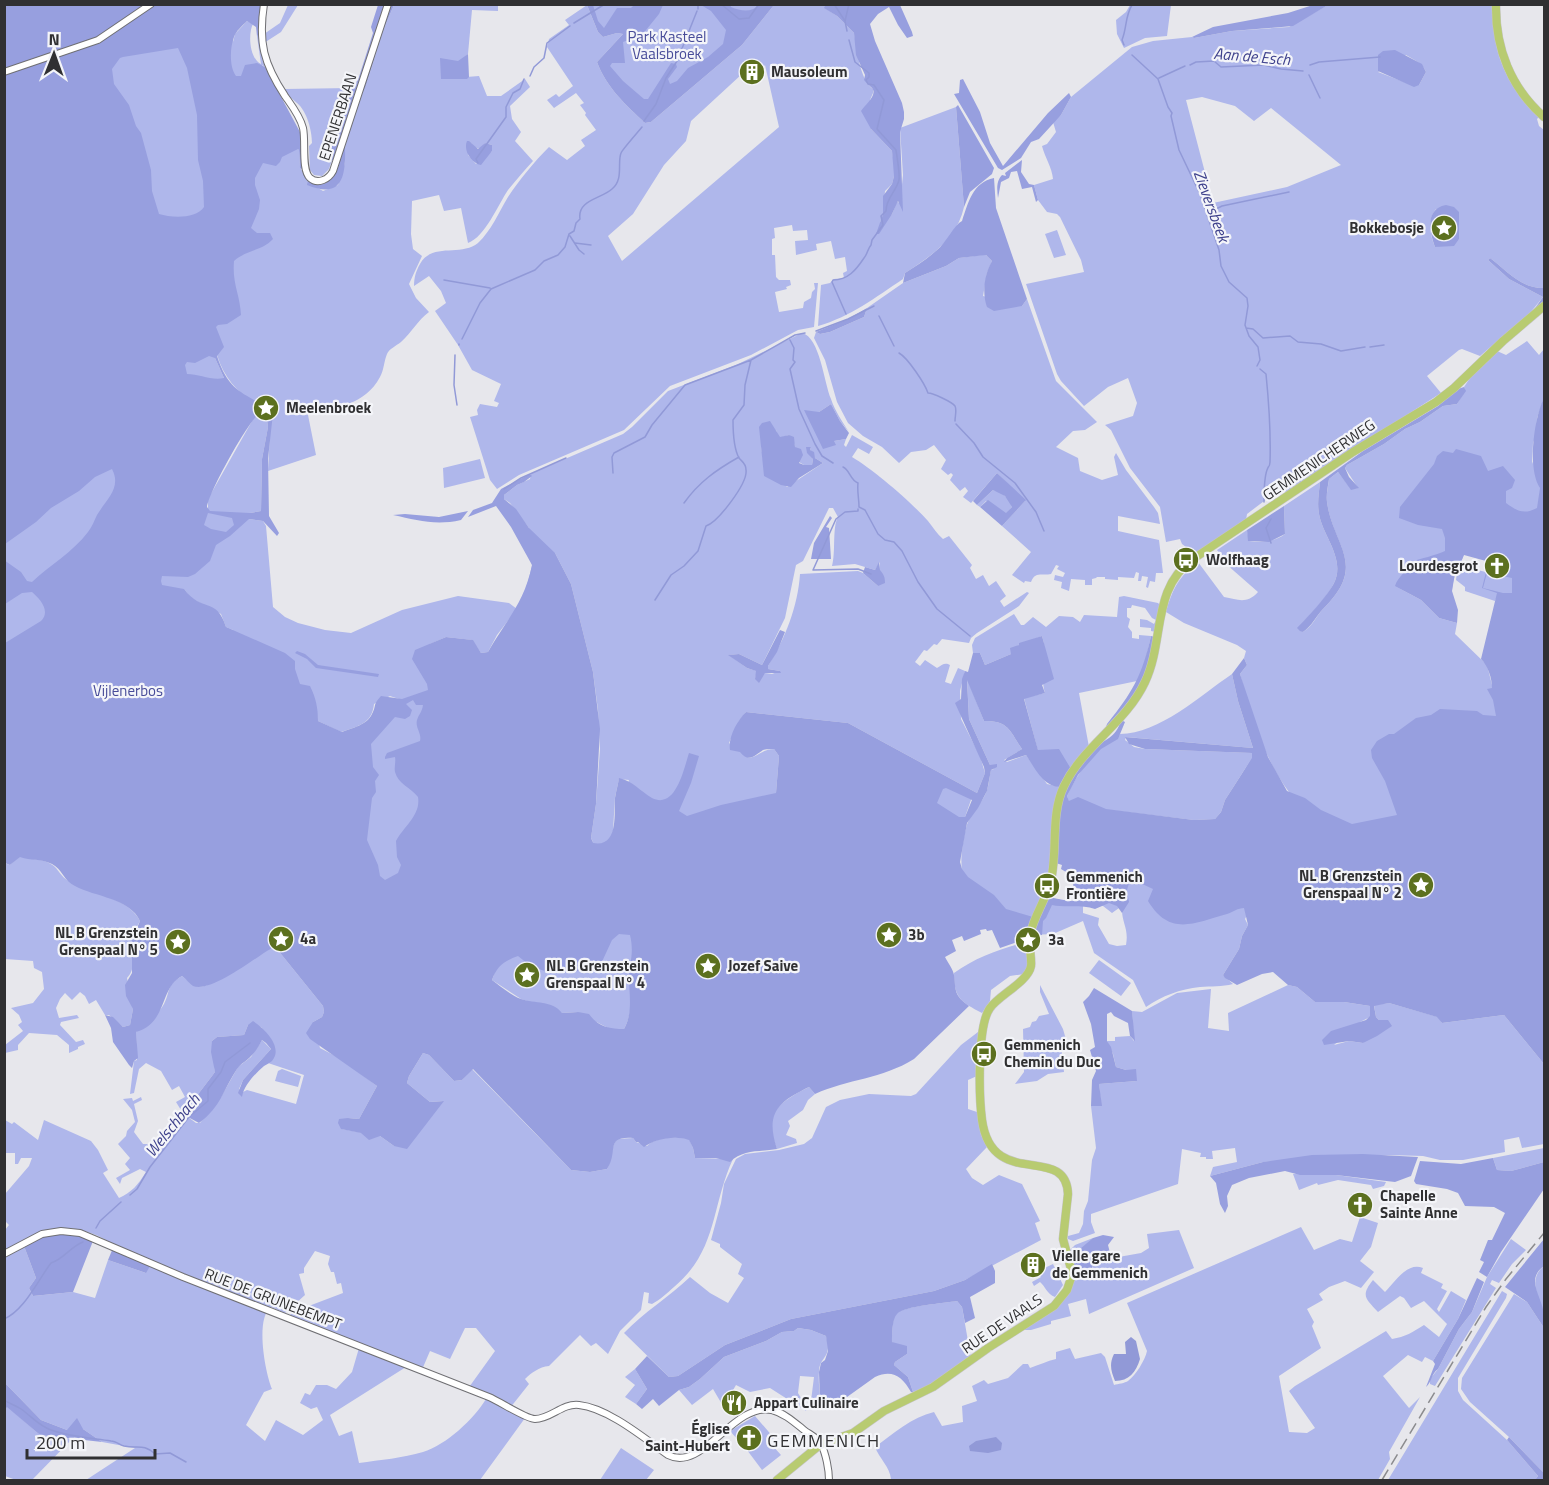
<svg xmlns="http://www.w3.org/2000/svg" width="1549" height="1485" font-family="'Titillium Web',sans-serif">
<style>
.green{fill:#afb7eb;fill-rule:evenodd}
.forest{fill:#979fdf;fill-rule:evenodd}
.water{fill:#9199d7}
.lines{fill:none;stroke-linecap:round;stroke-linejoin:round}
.stream{stroke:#9199d7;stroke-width:1.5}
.minor-casing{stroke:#6f6f73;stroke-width:8}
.major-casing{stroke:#c5c5c6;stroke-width:9}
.minor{stroke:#fff;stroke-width:6}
.major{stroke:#b8cb71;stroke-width:8}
.rail{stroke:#8b8b8e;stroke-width:1.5;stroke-dasharray:12 6;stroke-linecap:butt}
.labels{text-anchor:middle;stroke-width:4.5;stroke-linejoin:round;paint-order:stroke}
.park-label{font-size:15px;fill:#484c99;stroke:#f4f5f9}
.poi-label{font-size:15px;font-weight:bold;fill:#303032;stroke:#f4f5f9;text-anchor:start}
.street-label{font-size:15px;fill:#303032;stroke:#f4f5f9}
.water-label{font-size:16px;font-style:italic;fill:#3e418c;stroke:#f4f5f9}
.quarter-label{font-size:18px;letter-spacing:1.5px;fill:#303032;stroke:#f4f5f9}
</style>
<rect width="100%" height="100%" fill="#e7e7ec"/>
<path class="green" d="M5 5 233 35V42L235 34 247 21 253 24C248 33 249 58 261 64L257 36 259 35 261 52 265 67 262 65 299 150 300 167 308 182 323 191 338 185 345 163V148L341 147 362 91 366 86 382 33 394 5H498V11L472 10 468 54 441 79 479 76 487 96H501L525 79 530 87 510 106 512 119 521 132 515 141 533 161C524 171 516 180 508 190 498 205 485 237 468 243L461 208 444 211 439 195 412 201 411 234 413 249 422 256 409 284 416 298 429 312C418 320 411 333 401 342 396 346 389 349 387 354 384 361 384 370 380 377 365 405 336 409 307 410L316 455 268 471 271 411C245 401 225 382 217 355L215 358 224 378 250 420 206 499 205 507 208 509V499L252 421 259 412H266L268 427 262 459 261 511 250 513 249 519 263 521 266 526 273 607 285 617 298 623 325 630 351 633 402 610 458 596 509 603 517 609 497 635 488 652 481 653 472 640 446 637 430 644 478 653H489L522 605 532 566 529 528 510 503 504 499V495L517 485 530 479 531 474H530L623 434 632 427 668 391 736 365 802 333C820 337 824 383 831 399 835 411 842 421 849 432L840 421 831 404 819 412 836 445 834 441 846 439 844 445 846 447 852 435 873 447 869 454 858 448 852 457C874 470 911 502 928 521 933 527 937 534 943 539L949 536 972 565 970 568 976 579 983 575 989 586 996 581 1006 596 1000 601 1004 607 1027 592 1029 593 1019 606 977 633 971 638 969 643 942 639 937 645 934 644 927 651 924 650 915 662 920 666 925 660 937 668C942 665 945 662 950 665L945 682 951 684 958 668 965 671 960 691 961 719 980 756 985 773 977 793 848 723 746 712 739 721 729 743 749 758C759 756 763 749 774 749L779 756 776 793 778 795 781 755 774 747 736 729 973 794 965 817 958 867 962 869C960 860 964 831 968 822 972 812 981 804 986 793 989 786 989 778 991 770L994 769 990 765 969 719 967 678 984 721C1009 721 1009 730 1022 749L1004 760 1007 762 1026 755 1047 784 1061 787 1048 882 1026 940 1016 942 993 927 629 982C633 996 631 1017 624 1029H610L577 1012 562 1013 521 999 492 980 495 972 274 947 277 949 323 1006 324 1012 322 1017 313 1022 320 1048 341 1059 377 1086 359 1119 348 1118 342 1129 380 1136 394 1146 443 1101 430 1102 407 1083 409 1076 423 1053 429 1055 454 1081 462 1080 472 1069 571 1170 590 1172 607 1169C613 1159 610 1148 617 1139L633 1138 636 1142 647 1146C655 1137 677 1136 689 1139L693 1148 695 1158 733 1159C711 1206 718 1250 674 1287 667 1293 660 1300 652 1304L648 1303 649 1293 644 1292 641 1310 620 1331 608 1354 596 1343 591 1346 580 1335 549 1366C539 1367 531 1373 525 1379L529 1384 510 1408 525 1418 480 1480H86L135 1448 102 1442 83 1429 67 1430 41 1420 5 1383V1256L24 1246 36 1278 29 1288 33 1296 73 1292 95 1298 108 1260 146 1273C136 1264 126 1252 114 1245 96 1232 69 1224 47 1230 32 1234 18 1243 5 1250V1230L9 1225 5 1221V1194L29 1166 32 1158H21L18 1164H15V1153H5V1120L12 1124 14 1122 38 1140 44 1120 91 1141 98 1150 108 1170 103 1173 119 1198C132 1192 138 1185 146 1172L140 1169 122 1178 120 1184 116 1178 130 1170 125 1164 130 1158 118 1144 126 1136 127 1131 135 1122 132 1110 123 1099 132 1098 133 1101 141 1097 142 1100 134 1104 138 1121 134 1132 143 1144H155L177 1126 175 1123 184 1115 176 1102 185 1097 179 1086 172 1090 161 1071 146 1063 139 1069 134 1093 130 1094 134 1061 137 1060 136 1032C144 1024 159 1014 164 1004 171 990 166 985 182 976 198 990 200 989 217 980L72 861 5 853ZM471 143 474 147 480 149 485 143 492 145V151L476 164 468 155ZM776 430 777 435 780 438 789 435 794 443 799 462 804 465H812L813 459 807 447H811L810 450 815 458 823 463 787 487 763 459 761 446ZM829 508H833L838 517C832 527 836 552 832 566L855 564 875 570 880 562 878 586 863 573 858 571 800 574C798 606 785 639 768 666V669L780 671 772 674 765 673 755 679 757 671 747 668 729 655 739 654 762 665 785 618 796 565 803 561ZM555 553 571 584 593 672 598 710 600 749 596 804 591 838 593 842 590 838ZM184 589 191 598 221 614 226 627 233 630C215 624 193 606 184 589ZM390 696 399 699 366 726 342 734 317 722 318 714V721L341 732C358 726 372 724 374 704ZM619 779 629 780 615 830 611 837 613 831 615 797ZM248 1025 261 1027C269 1037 284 1052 268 1063L304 1075 296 1104 247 1090 243 1092 239 1089 243 1080 271 1049 262 1040 251 1057 238 1067 221 1097 200 1123H196L188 1117 196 1097 215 1072 212 1041 217 1037 244 1035ZM315 1251 330 1256 328 1264 331 1272H334L337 1284 341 1283 343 1293 293 1312 286 1319 359 1348 352 1372 336 1389 327 1385H316L310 1395 305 1393 300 1403 311 1409 317 1407 323 1420 303 1435 276 1420 265 1441 246 1425 264 1392 272 1389C265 1372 255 1318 271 1307L285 1313 305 1295 299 1274 304 1273V1268ZM465 1328H476L495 1351 467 1390 486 1399C474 1419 446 1445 423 1452 403 1458 380 1460 359 1463L352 1431 339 1436 330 1415 406 1367 421 1372 430 1351 450 1359Z
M288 5H298L281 32 264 43V34L280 23Z
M587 5 598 32 603 37 617 33 623 34 597 62C606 87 626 105 645 123L651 122 742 45 774 5H826L825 8 837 16 854 33C857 48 859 79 873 89V93L870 100 871 129 892 151 894 164V176L892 184 885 191 883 214 880 223 892 214 897 202 900 203 903 175 900 128 956 107 964 207C957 239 931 256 905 273L903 279C876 297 850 317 818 326L821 285 830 283 834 279 844 278 843 273 847 271 845 257 835 259 831 241 816 244 817 250 796 255 795 241 808 240 807 230 793 231 792 225 774 228 775 238 772 239V255H775L776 277 779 280H790L791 285 786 287 787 289 775 292 779 312 803 308 804 302 811 298 812 292 815 289 814 283H818L814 327 798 330 751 355 670 386 624 430 519 475 497 489 490 480 470 417 478 415 477 410 480 404 497 407 499 403 494 401 501 384 472 370 458 345 435 311 446 303 441 291 429 276 414 286C414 277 416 271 420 264 432 242 461 257 478 243 491 231 499 212 508 197 520 179 534 162 549 147L567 160 585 146 581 140 596 130 585 115 586 113 580 105 584 103 576 93 554 108 547 100 556 94 559 97 573 86 547 47 549 39 569 25 565 20ZM765 65 779 127 622 261 608 236 633 214 664 165 686 141 691 121 742 74 752 81Z
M590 5H771L645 117 604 74 626 31 607 34 598 23Z
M1130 5H1171L1167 36 1145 38 1124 48 1117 34 1116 20 1126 12Z
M1328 5H1493C1492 52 1505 84 1539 117L1537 119 1539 126 1544 130V288C1522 289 1506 270 1490 258L1488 260 1509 279 1543 297 1530 313 1480 356 1462 349 1459 350 1427 376 1441 393 1287 492H1276L1247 514 1246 520 1184 561 1183 559 1191 554 1190 550 1182 544 1180 539 1166 542 1160 507 1130 468 1111 430 1105 425 1133 416 1137 403 1128 378 1108 387 1084 406 1061 381 1057 374 1026 284 1084 272 1081 260 1060 217 1057 214 1047 212 1038 200 1034 185 1053 179C1052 167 1045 158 1042 146L1047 144 1056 132 1053 122 1061 115 1071 97 1132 47 1153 41 1192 37 1194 38 1232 31 1289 27ZM1406 55C1414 60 1423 63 1426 72L1419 85H1412L1378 72ZM1202 97 1235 106 1254 121 1271 108 1341 165 1287 187 1213 203 1186 100ZM1436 209 1459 225V239L1435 247C1430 235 1427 220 1436 209Z
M351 88 331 149 332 160 329 169 322 176 314 175 310 170 309 146 312 143C312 131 307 111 297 103 291 98 288 95 284 89Z
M1057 230 1066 255 1054 258 1045 234Z
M982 255H986L992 261 987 273 983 296 1022 306 1027 299 1056 381 1097 422 1085 430 1073 431 1056 447 1078 458 1080 471 1102 480 1118 475 1114 457 1116 453 1126 470 1154 507 1158 513 1160 524 1118 516V531L1159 540 1163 573H1156L1155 582 1150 581 1148 588 1146 587 1148 577 1142 576 1141 581H1138L1139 573 1136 572 1134 578 1118 577V580L1105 579V577H1097L1096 578 1092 579V585H1085V580L1071 579 1069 591 1061 588 1062 582 1054 580 1055 575 1063 577 1065 573 1057 569 1059 566 1056 565 1051 574C1042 576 1035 571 1031 582L1025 581 1024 583 1012 575 1031 552 1002 526 1025 501 997 473 971 503 963 497 968 491 965 487 960 491 950 480 953 475 951 473 948 475 941 469 946 460 934 445 926 450 911 452 899 463 882 447 863 436 848 423 837 402 825 360 814 338 816 332 820 334 830 332 864 317 867 308 903 283 946 266 959 258Z
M1527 341 1539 355 1544 349V398L1537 418 1536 435 1533 443 1532 464C1536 456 1533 449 1535 441 1538 427 1540 415 1544 402V853L1524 863 1444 883 1423 885H1373L1358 889 1319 893 1245 908 1247 915 1245 919 1248 925 1242 936 1239 949 1223 975 1233 984C1222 987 1211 986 1200 987 1180 989 1162 996 1146 1007L1133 980 1094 953 1083 921 1053 934 1031 935 1046 897 1071 902 1085 901 1086 891 1074 886 1075 881 1071 877 1072 875 1062 869 1063 864 1057 863 1062 804 1069 802 1067 796C1075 778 1086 762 1101 748 1107 742 1116 743 1120 734 1159 734 1201 695 1232 674L1238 701 1253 748 1126 737 1125 740 1134 747 1145 749 1253 753 1258 750 1265 754 1278 791 1289 792C1264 759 1251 714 1240 674L1247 665 1244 658 1246 651 1237 645 1184 623 1166 612C1172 590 1179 576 1198 562L1224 597C1239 600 1247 604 1258 592L1226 564 1217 550 1247 530 1249 541C1262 543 1274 542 1285 534L1284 506 1320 482C1319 493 1317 503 1319 514 1323 537 1347 560 1333 585 1327 597 1308 617 1298 628L1303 632C1313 626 1316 616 1324 608 1368 564 1333 547 1327 502 1326 495 1328 487 1329 479L1338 472 1351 489 1358 488 1345 468 1347 465 1384 444 1405 429 1420 422 1443 406 1457 404 1465 391 1464 387 1470 378 1497 351 1506 355ZM1464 554 1493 561 1505 568V575L1501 576 1470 568 1461 562ZM1458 565 1456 580 1465 587V591L1495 601 1499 593 1490 624 1487 660 1497 670 1493 689 1487 665 1455 634 1457 623 1439 618 1421 600 1395 586 1409 593 1426 599 1438 612 1452 618 1457 610C1448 594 1453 582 1458 565ZM1250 761 1228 798 1220 818 1214 824 1109 810 1194 820 1215 819 1221 812 1225 800ZM1087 904 1103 906 1112 913 1119 908 1122 910C1122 923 1129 929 1126 945L1117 946 1109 944 1098 925 1099 918 1083 913V906H1071Z
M480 459 485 478 444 488 443 468Z
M993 490C1002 491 1010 499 1012 507L1006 514 986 501 980 507 977 505Z
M1124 596 1158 603 1160 605 1156 632 1151 631V628L1140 627V619L1147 620 1154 624 1156 620 1152 618 1145 608 1132 605 1131 608H1127V617L1130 619 1128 627 1132 632V638L1139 639V635L1151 636 1144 667 1137 681 1079 693 1089 747 1071 769 1038 751 1024 698 1045 693C1039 674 1049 657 1042 636L1019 645 1011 654 985 665 980 653H973L972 645 975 638 1014 614 1021 625H1024L1033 617 1046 627 1059 616 1073 617 1080 622 1084 615 1117 617 1119 597Z
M20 856C29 860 37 858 47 862 59 867 58 874 67 880 88 894 128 896 140 921 136 928 132 936 132 945 131 957 137 967 127 978L133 1009 130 1025 123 1027 109 1015H105L96 1000 89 1004 85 996 80 992 72 1000 65 993 60 999 56 1008 59 1018 77 1015 79 1018 61 1022 60 1025 76 1042 83 1040 85 1044 78 1047V1049L69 1053V1045L57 1035 29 1033 18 1045V1050L5 1053V1045L23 1031 18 1025 22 1022 19 1015 11 1008 33 1003 44 989 42 972 34 968 33 961 5 959 4 863 10 865Z
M1026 942 1029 963 1024 974 1010 976 991 990 990 1001 982 1013C961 1002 954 998 954 973 976 957 1000 949 1026 942Z
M1099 960 1131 983 1121 996 1089 973Z
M1040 985 1063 1029 1067 1043 1061 1045 1064 1072 1048 1074 1037 1081 1015 1084 1024 1072 1023 1029 1030 1027 1032 1022 1036 1021 1039 1016 1049 1014 1040 992Z
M1288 985 1297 987 1315 1002H1344L1370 1006V1017L1360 1022 1334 1045 1349 1041 1363 1043 1379 1020 1376 1017 1374 1005 1389 1003 1438 1017 1442 1023 1504 1015 1544 1064V1144L1522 1148 1519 1137 1504 1140 1505 1152 1463 1160H1440L1423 1156 1388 1155 1263 1162 1210 1176 1213 1167 1237 1162 1235 1148 1212 1151 1213 1159H1206V1157H1200L1201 1153 1182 1149 1178 1184 1091 1214V1222L1095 1233 1073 1241 1068 1239V1236L1079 1233 1083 1224 1084 1211 1088 1201 1092 1160 1096 1148 1091 1106 1101 1105 1099 1084 1137 1081 1126 1070 1116 1067 1113 1054 1107 1041H1115V1037L1130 1036 1134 1041 1132 1011 1142 1012 1177 993 1211 989 1208 1028 1229 1031 1228 1013Z
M978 1032 977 1076 968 1080V1109L977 1112 981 1135 987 1147 966 1169 972 1178 983 1185 999 1175 1022 1184 1040 1221 1035 1223 1041 1240 965 1280 934 1291 791 1319 725 1345 678 1376 669 1377 624 1333C644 1312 669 1297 690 1277L710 1293 728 1303 744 1278 738 1274 742 1264 720 1247V1244L711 1240 721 1203 724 1184 736 1159 745 1154 779 1150 804 1144 812 1138 826 1107 840 1100 869 1094 911 1096 916 1094 961 1045Z
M282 1069 301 1076 298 1087 275 1081 278 1071Z
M809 1087 815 1094 808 1100 803 1110 788 1121 790 1126 786 1135 796 1139 797 1143 777 1149C774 1141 770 1129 771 1121 773 1105 797 1093 809 1087Z
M1544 1148V1162L1511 1171 1497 1170 1493 1158Z
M1293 1174 1336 1175 1386 1182 1384 1186 1373 1189 1371 1185 1338 1180 1318 1185 1317 1183 1299 1190Z
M1360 1217 1378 1223 1371 1247 1360 1261 1374 1272 1361 1288 1345 1281 1329 1287 1319 1294 1323 1300 1307 1309 1314 1322 1312 1326 1321 1348 1279 1376 1289 1432 1307 1433 1315 1428 1289 1391 1295 1386 1386 1331 1392 1339C1405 1337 1413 1332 1424 1325L1439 1337 1447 1324 1424 1301 1411 1308 1404 1298 1400 1296 1378 1312C1366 1299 1360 1296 1373 1280L1385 1292C1396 1281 1407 1262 1423 1268L1421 1273 1443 1284 1441 1288 1447 1291 1437 1309 1439 1312 1451 1291 1466 1300 1458 1319 1433 1361 1425 1357 1422 1362 1408 1355 1383 1376 1409 1408 1420 1397 1389 1452 1390 1459 1378 1480H888L891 1479C890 1467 879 1458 875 1447 893 1434 912 1417 934 1412L942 1426 963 1422 962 1406 977 1401 972 1386 984 1380 988 1384 1008 1378 1023 1364H1028L1030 1368C1039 1365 1047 1361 1056 1359V1352L1070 1348 1075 1359 1101 1353 1105 1357 1114 1385C1118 1384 1125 1383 1128 1381 1136 1375 1145 1360 1147 1351L1127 1303 1301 1227 1314 1250 1340 1239 1352 1242Z
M1179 1230 1194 1268 1089 1314 1086 1299 1068 1304 1071 1316 1051 1321V1324L1031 1330H1023L1069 1290 1070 1250 1075 1245 1093 1238C1087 1247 1063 1256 1077 1270 1079 1273 1082 1274 1085 1276 1093 1272 1094 1260 1101 1253H1110L1113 1258 1141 1253 1149 1248 1147 1234Z
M1511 1239 1526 1250 1512 1264 1499 1283 1492 1280 1490 1284 1496 1288 1435 1386 1430 1384V1379L1438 1369 1459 1329 1472 1312 1487 1277Z
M1053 1264 1063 1285 1055 1297C1047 1294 1045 1286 1040 1282L1034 1286 1032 1282 1041 1277 1039 1275 1036 1277 1034 1273Z
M1544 1266V1313C1538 1297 1528 1278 1544 1266Z
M1502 1291 1507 1294 1506 1298 1458 1378V1391L1463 1400 1507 1440 1538 1476 1535 1480H1388Z
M1514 1294 1527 1302 1544 1328V1473L1509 1437 1470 1402 1461 1389 1462 1378Z
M957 1301 962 1307 971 1358 931 1385 913 1392 908 1377 894 1365 895 1362 907 1354 892 1342C892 1335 892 1319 896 1314 902 1306 946 1303 957 1301Z
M798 1328 811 1330 826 1336C833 1359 819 1356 819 1372 818 1381 820 1392 820 1401H811L814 1377 800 1376 798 1393 807 1408 806 1411 770 1388 750 1392 736 1385 729 1397 731 1402 723 1406 713 1389 692 1405 679 1390 689 1387 700 1379 724 1357 766 1341 782 1332 794 1331Z
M635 1369 647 1389 636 1404 625 1397 635 1385 625 1377Z
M7 1406 40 1435 72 1439 32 1480H16L5 1476 4 1409Z
M755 1416 774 1438 772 1445 781 1455 762 1470 744 1446 751 1440 753 1442 758 1436 760 1438 762 1436 756 1427 752 1430 748 1427 744 1431 746 1433 738 1440 730 1431Z
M621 1448 654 1470 646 1480H600Z"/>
<path class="forest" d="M826 4 900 5 912 32 913 36 907 38 898 25 889 7 878 14 870 24 875 41 902 103 904 112V119L900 132 903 212 898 201 892 214 879 234H876L883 214V196L892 184 894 176 892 151 871 129 861 111C865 105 878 95 872 88 869 85 866 83 864 80L865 75 856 55 854 33 837 16 824 8Z
M5 5H261L259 35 257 36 256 27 247 21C242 26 236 31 234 37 230 47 229 67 236 76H241L245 65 257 63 265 67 300 132 302 169 300 168 299 150 298 149 282 157 280 162 276 166 263 163 255 178V185L260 200 259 209 251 228 257 233H270L273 239C262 251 246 250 234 261 232 284 240 294 241 315L227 324 218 325 216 327 224 347 217 356C230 396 246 391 273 413L268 459 269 516 279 533 277 536 263 521 249 519 230 536 216 545 210 561 195 574 188 577 162 576 161 581 162 585 184 589C202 613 216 596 226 627L285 653 295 661V669L300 684 310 686C316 698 318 708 318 721L342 732C352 728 367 725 372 714 377 705 372 706 381 696L402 699 428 690 427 684 412 659 415 650 446 637 473 640 481 653 488 652C506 620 524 604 532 565L511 527 496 506 468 517 473 510 492 503 501 489 530 474 532 476 524 482 517 485 504 495V499L516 509 529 528 555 553 571 584 593 672 600 729 596 804 591 838 593 843C619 848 614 813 615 798 616 791 618 785 619 778 633 781 640 791 652 798 676 810 684 768 689 753L699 756 691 783 679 811 687 816 721 805 776 793 779 756 774 749C771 749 765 749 763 750 754 756 749 763 740 752L730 750C728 737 737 721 746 712L848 723 977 793 985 773 984 767 955 703 961 699 962 679 965 671 968 672 973 653H980L985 665 1011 654 1010 648 1019 645V643L1042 636 1054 679 1042 685 1045 693 1024 699 1038 750 1059 749 1071 769 1061 787C1043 787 1035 768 1026 755L1004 762 1007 758 1022 749C1009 730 1009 721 984 721L967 680 969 719 990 765 997 764V767L991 770 987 791 978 808 967 823 960 862 962 869 968 877 994 895 1006 909 1033 917 1026 939 1000 948 992 930 987 931 986 929 980 930 981 934 964 941 962 936 952 940 956 951 945 957C948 963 953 969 954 975 956 992 954 995 969 1006L914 1059C882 1079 848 1079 815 1094L809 1087C778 1102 765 1113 777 1149 760 1152 743 1149 730 1162L716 1158H695L693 1148 689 1140C675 1135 655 1139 644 1147L638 1142H636L633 1138C604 1136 619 1152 607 1169L590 1172 571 1170 473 1069 462 1080 454 1081 429 1055 423 1053 409 1076 407 1083 430 1102 444 1101 407 1149 394 1146 380 1136 369 1140 361 1133 341 1129 338 1123 339 1119 348 1118 359 1119 377 1086 310 1039 306 1033 313 1022 322 1017 324 1012 323 1006 277 949 274 947C258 955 211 994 193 986 190 984 186 979 182 976 159 988 168 1023 136 1032L138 1058 134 1061 132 1068 129 1065 113 1042 111 1028 105 1015 113 1017 123 1027 130 1025 133 1009 126 996 125 985 132 973V940L140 921C130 898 95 897 75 886 64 881 62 869 52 864 40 858 31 861 20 857L10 865 5 863V643L41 621C51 611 40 599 32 592L22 593 5 604 4 560 21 572 27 581 32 582C50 565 73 552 88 532 92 527 94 521 97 515 106 500 122 488 112 469L95 477 79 491 51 508 36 522 5 544ZM178 48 187 68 197 115 198 160 203 181 204 207C196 219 172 218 159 214L152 191 151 170 141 133 136 126 129 105 114 84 112 69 120 58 123 57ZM209 356 215 358 224 378C212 381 199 374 187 374L185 365 187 362 195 363ZM262 411 266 412 268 427 262 459 261 511 250 513 210 511 207 507C209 492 250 417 262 411ZM208 513 232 518 234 525 226 532 211 529 204 525ZM413 700 416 705H423C422 712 419 714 417 720 415 728 422 733 420 741L387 753 385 757V759L395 757C396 762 394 767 395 772 398 784 410 787 418 797 421 815 404 826 396 841L397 857 401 865 398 873 385 880 380 876 378 865 367 840 372 798 376 792 375 781 379 775 373 767 371 744 395 717 405 719 410 716 412 710 406 704ZM946 788 972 800 965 817H959L937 803 943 789ZM619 934 630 935C635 956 628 965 629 983 630 998 632 1015 624 1029 610 1029 598 1027 589 1014L578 1012 562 1013C552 1000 535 1004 521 999 511 995 501 987 492 980 497 966 504 961 518 956 547 980 566 974 600 966L612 940Z
M378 5H394L382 33 366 86 358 101 342 147 345 148C346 178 341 199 307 185L308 180C328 192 332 177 337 161L332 160 331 149 351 88 358 80 373 33 371 27Z
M587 5H593L598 21 604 28 617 8H631L634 5H663L659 14 642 35 623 42 625 63H612L610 66 623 81 644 99H648L671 63 676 64 677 67 668 79 670 84 677 81 688 68 708 57 723 44 726 30 711 11 701 5H730L731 7C741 11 751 13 759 5H774L742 45 651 122 645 123C626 105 606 87 597 62L623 34 617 33 603 37 598 32Z
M1313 5H1328L1293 26 1232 31 1194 38 1192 37 1213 27 1288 13Z
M1395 50 1422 64 1426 72 1419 85 1414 87 1378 71V55L1383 51Z
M468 54 469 77 467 79H441L440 58 458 61Z
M963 79 980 112 990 143 1003 166 1048 113 1069 93 1071 97 1061 115 1039 139 1031 142 1021 158 1002 170 998 168 954 94 959 93 960 80Z
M958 105 994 168 992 174 970 192 964 207 956 107Z
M467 141H469L478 149 485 143 492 145V151L481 165C471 163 463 150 467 141Z
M1022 160 1021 172 1029 184 1034 185 1038 200 1036 202 1032 187 1022 189 1017 171 1011 172 1009 178 1001 182 998 198C997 190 996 181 1002 175L1006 176 1005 173Z
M994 178 996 208 1027 299 1022 306 994 311 987 307C982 293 984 275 992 261L986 255 959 258 946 266 903 283 905 273C916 266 927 259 937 250 946 243 954 225 962 221 968 203 973 182 994 178Z
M1446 205 1454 207 1459 212V239L1454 246 1435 247C1430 233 1424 209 1446 205Z
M1490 258C1506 270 1522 289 1544 288V301L1533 311 1543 297 1509 279 1488 260Z
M867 308 864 317 830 332 820 334 816 332 848 319Z
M1464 387 1466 391 1457 404 1443 406 1420 422 1405 429 1384 444 1347 465 1345 468 1349 477 1359 488 1351 490 1338 472 1329 479C1328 486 1326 494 1327 502 1333 546 1368 564 1324 608 1316 616 1312 626 1303 632L1300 631 1297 628C1308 617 1326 597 1333 585 1347 560 1323 537 1319 514 1317 503 1319 493 1320 482L1363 451 1438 406 1458 389Z
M1544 398V1064L1504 1015 1442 1023 1437 1017 1389 1003 1374 1006 1376 1017 1379 1020H1388L1392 1026 1377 1036 1363 1043 1349 1041 1324 1045 1322 1040 1331 1031 1366 1020 1370 1016V1006L1344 1002H1315L1297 987 1288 985 1273 972 1262 974 1237 985 1225 978 1223 975 1239 949 1242 936 1248 925 1244 908C1238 908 1233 912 1227 914 1194 923 1170 937 1148 901L1153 889 1138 882 1129 883 1127 890 1129 902 1122 913 1117 906 1109 903 1095 909C1081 904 1066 908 1052 905L1046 918 1043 921 1042 935 1032 936 1048 897 1069 901 1084 900 1085 892 1073 886 1074 880 1070 878 1071 875 1061 869 1062 865 1056 863C1058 832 1057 799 1075 772 1080 764 1087 757 1094 750 1104 738 1116 739 1121 720L1125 722 1118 739 1101 749 1078 775 1067 796 1069 801 1078 797 1106 809 1194 820 1215 819 1221 812 1225 800 1252 758V753L1145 749 1129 744 1125 737 1253 748 1238 701 1232 674 1244 658 1247 665 1240 674 1268 757 1287 791 1305 798 1321 810 1352 824 1397 815 1385 781 1372 758 1371 750 1377 741 1389 734H1394L1416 718 1431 715 1440 709 1477 711 1483 715 1496 716 1493 700 1487 689 1492 688C1492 678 1488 666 1481 659L1497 593 1482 588 1486 572 1502 576 1504 569 1497 564 1464 555 1461 562 1457 561 1452 591 1458 610 1457 623 1439 618 1421 600 1395 586C1398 576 1407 572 1411 562 1422 558 1434 556 1445 551V538L1442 529 1418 525 1399 518 1400 507 1434 464 1437 456 1443 451 1453 453 1456 449 1481 456 1488 471 1503 466 1515 480 1512 488 1506 491V503C1517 511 1524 515 1537 508L1540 488C1527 469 1534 418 1544 398ZM1487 573 1512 578V593H1503L1483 588Z
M831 404 840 421 849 433 846 439 834 441 836 445 823 449 804 410 819 412Z
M770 421 780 437 789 435 794 437 795 447 801 449 803 455 799 463 804 465H812L813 459 807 453 806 447H811L810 450 814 452 815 458 823 463 799 478 791 487 781 485 764 476 759 427 762 423Z
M997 473 1026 500 1002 526 980 507 988 500 1006 513 1012 507 1005 496 993 490 977 505 973 501Z
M1284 506 1285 534 1269 542 1248 541 1247 530Z
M468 511 461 520C435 526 417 520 393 515L405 514 439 517Z
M830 516 832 518 826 527 829 528 831 559H811L814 543Z
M879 562 880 570C884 575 885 577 885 583L878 586 863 573 865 567 875 570Z
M780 630 785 632 777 652 768 666V669L780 671 781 673H765L759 683 755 679 756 671 747 668 728 655 739 654 762 665Z
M1151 636 1155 637C1148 679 1133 700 1105 730L1107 724C1132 693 1142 676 1151 636Z
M297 651 305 654 318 665 379 674 378 677 316 668 307 659 295 653Z
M1094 988 1132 1011 1135 1041 1130 1036 1128 1023 1114 1016 1111 1012 1107 1014V1041L1111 1047 1116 1067 1126 1070 1136 1069 1137 1081 1099 1084 1102 1106H1091L1092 1080 1096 1071 1090 1050 1095 1047 1091 1024 1083 1002 1089 996Z
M253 1021C264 1028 284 1047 272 1061 270 1063 267 1064 264 1066 255 1074 244 1085 242 1097L238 1093 243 1080 271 1049 266 1043 262 1040C259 1045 256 1052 251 1056 247 1061 241 1063 237 1069 223 1090 221 1107 199 1123L188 1117 196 1097 215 1072 211 1052 212 1041 217 1037 244 1035 248 1025Z
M1363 1154 1418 1157 1411 1176 1395 1182 1336 1175H1300L1285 1171 1249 1178 1232 1185 1227 1196 1228 1206 1225 1213 1220 1204 1216 1183 1210 1176 1263 1162 1312 1155Z
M1493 1158 1497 1170 1511 1171 1544 1162V1189L1501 1252 1487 1277 1479 1272 1484 1262 1480 1260 1488 1240H1492L1505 1213 1494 1207 1465 1206 1458 1193 1447 1189 1416 1184 1414 1181 1420 1161 1461 1164Z
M58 1232 81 1235 93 1241 73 1292 33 1296 29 1288 36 1278 24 1246 38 1238Z
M1103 1235 1114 1237 1108 1245 1110 1253H1102L1095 1261 1088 1277 1074 1271V1254L1093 1238Z
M1544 1239V1266C1525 1279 1542 1297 1544 1314 1545 1318 1544 1324 1544 1328L1527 1302 1505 1287Z
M113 1248 150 1266 146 1273 108 1260Z
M992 1264 995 1271V1283L970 1297 975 1318 965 1323 962 1307 957 1301C946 1303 903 1306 897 1314 892 1319 892 1335 892 1342L907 1346V1354L895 1362 894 1365 908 1377 913 1392H911C902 1376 892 1369 875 1377L833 1407 827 1401H820L819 1372 821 1363 825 1360 828 1351 826 1336 811 1330 798 1328 794 1331 782 1332 766 1341 724 1357 700 1379 689 1387 679 1390 659 1406 653 1399 642 1409 636 1404 647 1389 635 1369 647 1356 669 1377 678 1376 725 1345 791 1319 934 1291 965 1280Z
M1477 1278 1484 1282 1472 1312 1459 1329 1438 1369C1431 1374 1432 1382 1426 1387L1435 1364 1433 1361 1458 1319Z
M5 1383 41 1420 67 1430 77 1418 83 1429 102 1442 40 1435 7 1407 5 1409Z
M1509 1437 1544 1473V1480H1535L1538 1476 1507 1440Z"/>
<path class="water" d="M1131 1337 1136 1341 1140 1359C1136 1372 1129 1381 1115 1381 1111 1371 1109 1364 1114 1354H1126L1125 1342Z
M996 1437 1002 1443 1001 1450 988 1453 970 1451 969 1446 976 1441Z"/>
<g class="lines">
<path class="stream" d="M698 4V9
M721 4 739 19 749 18 759 4
M834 4 845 21
M574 23 605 4
M847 31 845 21 849 4
M1124 45 1122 40C1127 28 1125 16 1132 5
M1132 55 1158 79 1168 107 1172 113 1171 116 1179 150 1200 194 1219 250 1221 266 1229 282 1247 298 1248 306 1245 325 1249 336 1258 347 1260 360 1257 366
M1190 65 1196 62 1214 61 1221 67 1264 65 1281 69 1303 71
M1310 65 1319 62 1380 57
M1309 75 1320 98
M530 76 534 67 544 58 547 43 570 26
M1159 78 1185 66
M644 121 656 104 666 78 677 61 697 11
M478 163 476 159 506 117V107L513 93 520 89 524 79
M1206 211H1212L1222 206 1289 192
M570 236 579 250 584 254
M575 243 591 245
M444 280 490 288
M846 314 832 282 833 280C848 280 856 270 864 258 868 253 867 250 871 245L872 240 883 225 881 216 886 211C886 198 896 192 899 180 900 174 897 157 896 150L877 129 884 100 874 85 868 84 866 80 869 77V73L855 62 849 40
M879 316 894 346
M1246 328 1253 329 1263 338 1290 336 1298 342 1321 344 1341 351 1365 347
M816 331 848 319 874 306
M462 339 480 303 491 289 535 270 544 261 558 255 565 247 569 234 574 231 576 223 580 219C577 200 601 199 612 189 624 179 617 163 621 153 622 150 638 132 642 127
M790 340 794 348 793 360 795 362 790 369 799 409 815 444 822 456 833 463
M459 345V344
M1370 347 1384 345
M899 353C908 358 925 384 928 393 933 393 952 402 955 406 957 410 955 416 955 421
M455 355 454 385 457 405
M1260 369 1266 374C1269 404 1271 432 1270 462 1269 470 1270 462 1267 470 1264 478 1264 493 1264 502
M956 424 974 443 983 457 1015 483 1036 512 1044 531
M843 467C850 470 850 480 858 483 857 492 859 498 859 507L865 510 878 534 885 540 894 542 902 551 918 582 937 609 970 636
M613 473 612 457 614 453 645 437 652 425 685 385 751 360 795 335 805 333
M504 489 521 478 566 458
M684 503C699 482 716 470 739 457
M858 509V511L845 512 836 519 813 570 858 569 871 574
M1271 519 1266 528 1271 543
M655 600 671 575 684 566 698 551 706 526C718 522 748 483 746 470 746 463 742 462 739 458 734 449 733 430 733 420L744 405 745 385 751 360
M130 1195 137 1189 150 1167 189 1117 208 1101V1089L221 1072 225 1062 250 1043
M1353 1207 1368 1212
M96 1228 100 1221 121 1202
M4 1319C24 1311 38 1280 51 1263 64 1259 70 1247 83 1242
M4 1400C10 1404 15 1405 21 1409 31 1416 39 1426 51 1430 71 1437 91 1438 111 1441 116 1441 120 1445 124 1446 138 1449 143 1443 155 1454L170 1453 186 1462"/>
<g class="minor-casing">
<path id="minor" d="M264 4C258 43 264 64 285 96 292 106 300 116 303 128 306 141 301 170 310 178 318 185 329 179 333 171L388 4
M4 72 98 40 151 4
M4 1254 42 1234 61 1231 80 1233 183 1277 489 1397C499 1401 526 1419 535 1419 551 1419 562 1403 579 1405 608 1408 644 1438 668 1455 703 1473 733 1402 772 1410 784 1413 794 1422 804 1430 809 1434 818 1438 821 1444 826 1454 829 1470 829 1480"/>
</g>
<g class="major-casing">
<path id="major" d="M1496 4C1495 48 1511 88 1544 117
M777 1480 821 1444 853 1433 884 1411 933 1387 988 1348 1054 1306 1067 1290 1071 1278V1269L1063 1239 1068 1194C1066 1142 992 1192 982 1120 979 1097 977 1026 990 1008 999 995 1028 982 1031 966 1032 956 1028 946 1030 935 1034 914 1049 896 1052 875 1057 846 1051 813 1064 786 1083 746 1126 723 1145 682 1165 640 1151 589 1193 559L1353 452 1436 402 1454 388 1503 341 1544 306"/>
</g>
<use href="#minor" class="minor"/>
<use href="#major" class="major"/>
<path class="rail" d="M1382 1480 1486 1307 1506 1279 1544 1233"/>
</g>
<defs>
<g id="building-disc" transform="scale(1.35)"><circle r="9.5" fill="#5c701f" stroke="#f4f5f9"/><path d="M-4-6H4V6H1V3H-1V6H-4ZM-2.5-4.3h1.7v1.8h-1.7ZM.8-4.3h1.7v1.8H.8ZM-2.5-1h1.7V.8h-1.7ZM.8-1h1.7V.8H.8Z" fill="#fff"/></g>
<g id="sight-disc" transform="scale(1.35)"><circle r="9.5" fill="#5c701f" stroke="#f4f5f9"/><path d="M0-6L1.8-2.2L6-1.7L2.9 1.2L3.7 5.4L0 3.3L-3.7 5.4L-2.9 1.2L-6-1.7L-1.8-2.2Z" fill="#fff"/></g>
<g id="bus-disc" transform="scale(1.35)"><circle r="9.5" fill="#5c701f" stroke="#f4f5f9"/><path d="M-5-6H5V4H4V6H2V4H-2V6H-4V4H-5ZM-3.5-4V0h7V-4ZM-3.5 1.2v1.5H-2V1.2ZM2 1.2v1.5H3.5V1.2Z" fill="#fff"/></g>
<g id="church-disc" transform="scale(1.35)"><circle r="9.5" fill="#5c701f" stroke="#f4f5f9"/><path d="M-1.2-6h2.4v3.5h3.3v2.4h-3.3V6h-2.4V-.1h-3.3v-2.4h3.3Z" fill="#fff"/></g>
<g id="restaurant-disc" transform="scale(1.35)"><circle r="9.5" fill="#5c701f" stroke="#f4f5f9"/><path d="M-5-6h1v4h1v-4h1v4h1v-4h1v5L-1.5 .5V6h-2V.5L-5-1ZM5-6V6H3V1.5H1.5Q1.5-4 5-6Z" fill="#fff"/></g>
</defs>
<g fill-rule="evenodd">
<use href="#building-disc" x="752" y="72"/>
<use href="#sight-disc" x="1444" y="228"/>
<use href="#sight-disc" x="266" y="408"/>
<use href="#bus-disc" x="1186" y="560"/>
<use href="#church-disc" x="1497" y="566"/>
<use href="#sight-disc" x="1421" y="885"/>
<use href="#bus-disc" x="1047" y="886"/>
<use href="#sight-disc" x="889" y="935"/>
<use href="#sight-disc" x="281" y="939"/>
<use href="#sight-disc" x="1028" y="940"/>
<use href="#sight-disc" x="178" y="942"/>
<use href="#sight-disc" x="708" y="966"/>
<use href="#sight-disc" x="527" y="975"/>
<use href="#bus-disc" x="984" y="1054"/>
<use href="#church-disc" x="1360" y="1205"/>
<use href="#building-disc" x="1033" y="1265"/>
<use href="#restaurant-disc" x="734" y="1403"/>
<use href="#church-disc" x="749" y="1438"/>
</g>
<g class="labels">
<g class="park-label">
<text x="667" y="42">Park Kasteel<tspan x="667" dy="17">Vaalsbroek</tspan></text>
<text x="128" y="696">Vijlenerbos</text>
</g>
<g class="poi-label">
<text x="771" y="77">Mausoleum</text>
<text x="1424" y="233" text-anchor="end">Bokkebosje</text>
<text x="286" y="413">Meelenbroek</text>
<text x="1206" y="565">Wolfhaag</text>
<text x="1478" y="571" text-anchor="end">Lourdesgrot</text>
<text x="1402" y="881" text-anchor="end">NL B Grenzstein<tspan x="1402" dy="17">Grenspaal N° 2</tspan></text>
<text x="1066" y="882">Gemmenich<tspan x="1066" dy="17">Frontière</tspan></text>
<text x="158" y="938" text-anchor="end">NL B Grenzstein<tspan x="158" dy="17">Grenspaal N° 5</tspan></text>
<text x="908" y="940">3b</text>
<text x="300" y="944">4a</text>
<text x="1048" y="945">3a</text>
<text x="546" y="971">NL B Grenzstein<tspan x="546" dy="17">Grenspaal N° 4</tspan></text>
<text x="728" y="971">Jozef Saive</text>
<text x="1004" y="1050">Gemmenich<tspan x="1004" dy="17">Chemin du Duc</tspan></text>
<text x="1380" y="1201">Chapelle<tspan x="1380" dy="17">Sainte Anne</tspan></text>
<text x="1052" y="1261">Vielle gare<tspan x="1052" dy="17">de Gemmenich</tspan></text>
<text x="754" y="1408">Appart Culinaire</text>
<text x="730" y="1434" text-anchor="end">Église<tspan x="730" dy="17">Saint-Hubert</tspan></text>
</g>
<g class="street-label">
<text transform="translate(338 117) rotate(-72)" y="5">EPENERBAAN</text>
<text transform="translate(1319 460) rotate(-34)" y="5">GEMMENICHERWEG</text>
<text transform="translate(273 1299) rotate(21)" y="5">RUE DE GRUNEBEMPT</text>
<text transform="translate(1002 1324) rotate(-34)" y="5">RUE DE VAALS</text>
</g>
<g class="water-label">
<text transform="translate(1252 56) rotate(5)" y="6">Aan de Esch</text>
<text transform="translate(1212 206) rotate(70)" y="6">Zieversbeek</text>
<text transform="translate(172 1125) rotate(-51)" y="6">Welschbach</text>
</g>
<g class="quarter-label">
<text x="824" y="1447">GEMMENICH</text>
</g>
</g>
<rect width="1549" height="1485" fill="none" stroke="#303032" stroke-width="12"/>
<g transform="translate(54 54) rotate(1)" stroke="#f4f5f9" stroke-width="4.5" paint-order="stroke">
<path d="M0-4.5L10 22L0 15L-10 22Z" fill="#303032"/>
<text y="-9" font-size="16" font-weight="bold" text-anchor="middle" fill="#303032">N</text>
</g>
<path d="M27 1449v9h128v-9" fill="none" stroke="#303032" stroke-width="3"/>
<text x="36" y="1449" font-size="18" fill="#303032" stroke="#f4f5f9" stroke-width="4.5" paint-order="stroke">200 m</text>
</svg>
